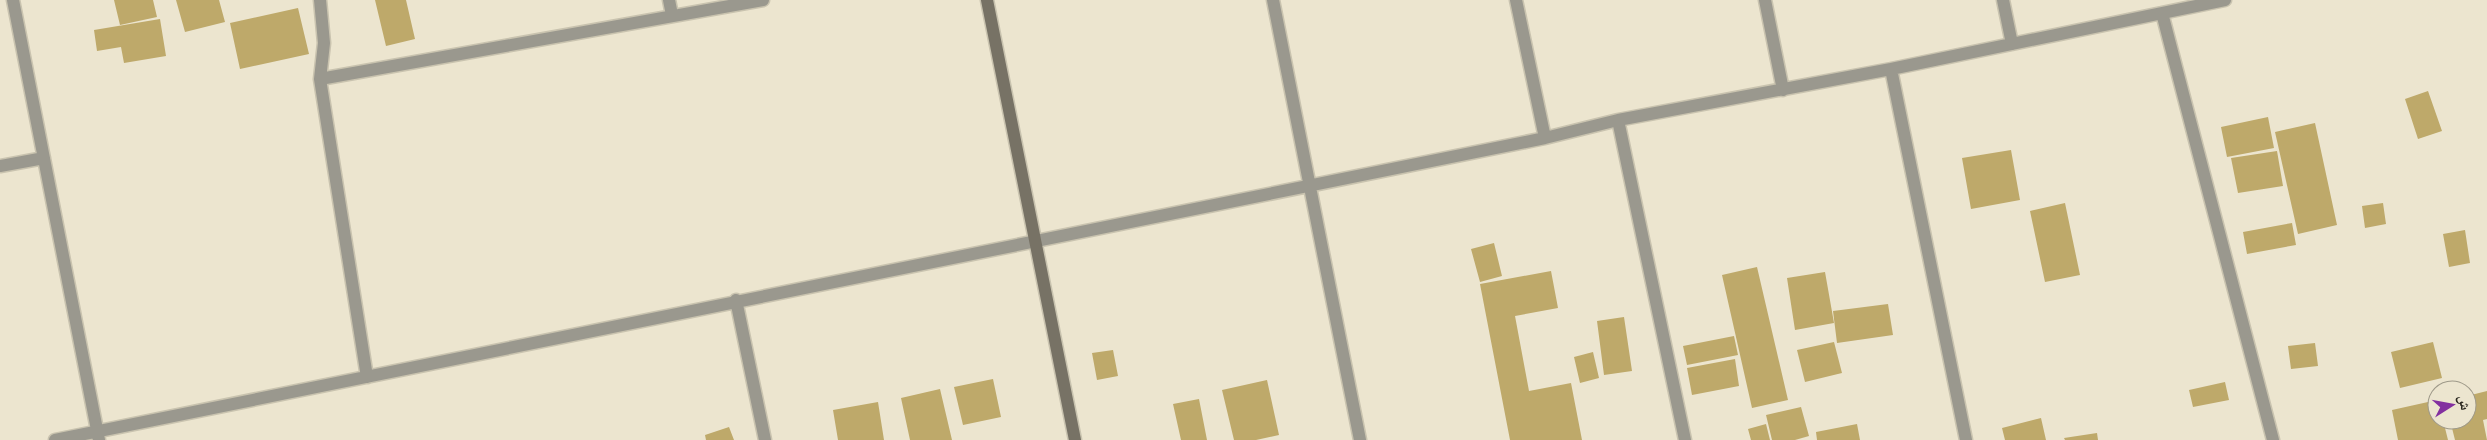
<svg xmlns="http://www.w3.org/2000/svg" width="2487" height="440" font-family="Raleway,'Noto Naskh Arabic',sans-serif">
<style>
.building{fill:#bea96a}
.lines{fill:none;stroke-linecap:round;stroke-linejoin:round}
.street-casing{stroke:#c9c3af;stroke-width:15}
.secondary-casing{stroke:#c9c3af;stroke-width:15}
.street{stroke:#9a988e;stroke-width:12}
.secondary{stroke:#777265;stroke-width:12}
</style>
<rect width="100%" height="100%" fill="#ece5cf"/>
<path class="building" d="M114 0H153L157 17 120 25Z
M176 0H219L225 22 185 32Z
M375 0H406L415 39 386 46Z
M298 8 309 54 240 69 230 23Z
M160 19 166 56 124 63 121 47 97 51 94 30Z
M2428 91 2442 131 2418 139 2405 99Z
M2268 117 2274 148 2227 157 2221 127Z
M2315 123 2337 225 2298 234 2275 132Z
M2011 150 2020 200 1971 209 1962 158Z
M2277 151 2283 186 2238 193 2231 158Z
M2065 203 2080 275 2045 282 2030 211Z
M2383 203 2386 224 2365 228 2362 206Z
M2292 223 2296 245 2247 254 2243 232Z
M2465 230 2470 263 2449 267 2443 234Z
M1494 243 1502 276 1480 282 1471 249Z
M1757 267 1788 400 1752 408 1722 275Z
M1551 271 1558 308 1515 316 1529 391 1571 383 1582 440H1510L1480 284Z
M1825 272 1834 323 1795 330 1787 278Z
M1888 304 1893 335 1837 343 1833 311Z
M1624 317 1632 371 1604 375 1597 321Z
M1734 336 1738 355 1687 365 1683 346Z
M1834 342 1842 373 1805 382 1797 350Z
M2433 342 2442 378 2400 388 2391 352Z
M2315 343 2318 366 2291 369 2288 346Z
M1113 350 1118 376 1097 380 1092 353Z
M1593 352 1599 378 1580 383 1574 357Z
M1735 359 1739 386 1692 395 1687 368Z
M993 379 1001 417 963 425 954 387Z
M1267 380 1279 435 1256 440H1234L1222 390Z
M2225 382 2229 400 2193 407 2189 390Z
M940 389 952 440H910L901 398Z
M2487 391V419L2483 420 2487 440H2455L2450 420H2467V396Z
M1199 399 1207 440H1181L1173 404Z
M2437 400V420H2443L2448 440H2398L2392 410Z
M878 402 884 440H838L833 410Z
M1801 407 1809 436 1795 440H1772L1766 415Z
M2041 418 2046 440H2005L2002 428Z
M1766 424 1770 440H1751L1748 429Z
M1857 424 1860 440H1817L1816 432Z
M729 427 734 440H706L705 435Z
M2097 433 2098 440H2065L2064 438Z"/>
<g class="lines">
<g class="street-casing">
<path id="street" d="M13 0 99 440
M320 0 324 43 320 79 367 377
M669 0 672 15
M1273 0 1360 440
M1516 0 1545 138
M1765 0 1783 90
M2003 0 2012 44
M2162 13 2273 440
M1891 69 1966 440
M320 79 763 0
M1618 120 1685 440
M0 166 44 158
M736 300 765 440
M55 440 1545 138 1618 120 1891 69 2225 0"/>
</g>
<g class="secondary-casing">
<path id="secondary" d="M987 0 1075 440"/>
</g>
<use href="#street" class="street"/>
<use href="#secondary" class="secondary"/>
</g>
<g transform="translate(2452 405) rotate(79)"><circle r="24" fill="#ece5cf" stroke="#9e9989"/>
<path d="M0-4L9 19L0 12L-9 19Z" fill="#83309f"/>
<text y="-8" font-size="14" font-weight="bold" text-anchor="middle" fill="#2a271f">ش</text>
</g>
</svg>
